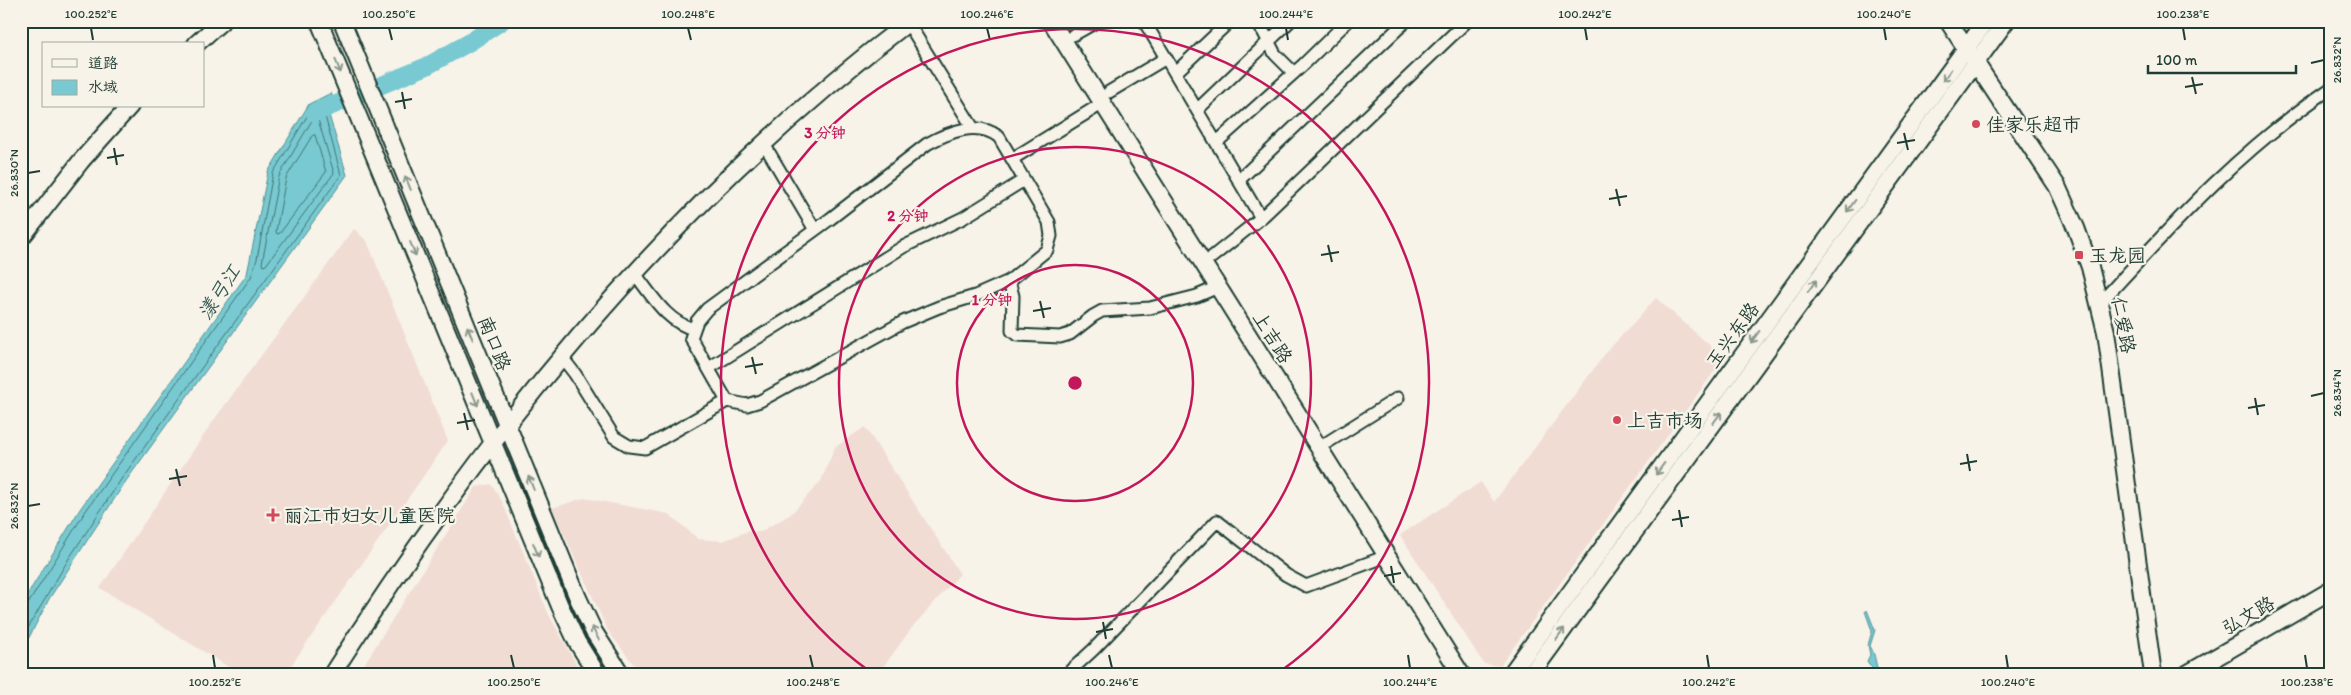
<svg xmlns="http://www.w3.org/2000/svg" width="2351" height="695" font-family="Itim,'LXGW WenKai TC',sans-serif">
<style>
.built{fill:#f1dcd4}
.water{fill:#78c9d1;stroke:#549192}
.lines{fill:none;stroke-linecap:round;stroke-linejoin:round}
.shore{stroke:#437573;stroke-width:1}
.river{stroke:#78c9d1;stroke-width:18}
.street-casing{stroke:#1f3d34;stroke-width:15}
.secondary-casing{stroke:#1f3d34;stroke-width:20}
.street{stroke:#f7f3e8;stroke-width:11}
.secondary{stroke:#f7f3e8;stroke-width:16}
.oneway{stroke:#8b988e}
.ticks{fill:none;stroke:#1f3d34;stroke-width:2}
.ring{fill:none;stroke:#c2185b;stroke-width:2.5}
.poi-dot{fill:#d1495b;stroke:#f7f3e8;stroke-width:2}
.labels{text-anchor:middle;stroke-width:4.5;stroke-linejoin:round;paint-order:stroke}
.poi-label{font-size:19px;fill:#1f3d34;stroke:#f7f3e8;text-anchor:start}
.street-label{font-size:19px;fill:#1f3d34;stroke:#f7f3e8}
.water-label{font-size:20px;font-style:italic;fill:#315953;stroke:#f7f3e8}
.centre{fill:#c2185b;stroke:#f7f3e8;stroke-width:2.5}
.ring-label{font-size:15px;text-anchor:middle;font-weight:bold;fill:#c2185b;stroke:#f7f3e8;stroke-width:4.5;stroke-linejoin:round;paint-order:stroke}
.neatline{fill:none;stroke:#1f3d34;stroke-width:2}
.ticks-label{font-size:12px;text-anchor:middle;fill:#1f3d34}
</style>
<rect width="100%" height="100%" fill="#f7f3e8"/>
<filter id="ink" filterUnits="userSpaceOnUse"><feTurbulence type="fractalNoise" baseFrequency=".02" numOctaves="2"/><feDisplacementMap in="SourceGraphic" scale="10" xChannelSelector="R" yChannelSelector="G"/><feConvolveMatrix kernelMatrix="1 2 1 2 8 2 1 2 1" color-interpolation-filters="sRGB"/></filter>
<g filter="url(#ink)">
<path class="built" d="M354 229 367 241 448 441 285 674H240L100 588 214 420Z
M1656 298 1724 358 1500 666 1484 664 1400 535 1481 482 1494 502 1605 354Z
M865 427 960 574 914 625 878 674H641L608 631 552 508 584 498 669 514 698 539 723 541 748 531 760 532 791 514 821 481 835 447Z
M491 484 502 501 549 615 582 674H358L476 487Z"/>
<path class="water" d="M331 93 338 111 329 115 347 175 126 481 49 599 21 653V605L80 509 247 274 268 172 309 104Z
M1867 610 1875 630 1870 646C1876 655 1875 664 1879 674H1876L1867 661 1870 655 1868 645 1872 631 1865 611Z"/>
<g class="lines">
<path class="shore" d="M317 116 334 173 266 265 263 266 262 263 279 176 314 117Z
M315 135 326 172 280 233 277 234 276 231 286 178 312 136Z
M21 607 28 604 85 512 251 277 257 259 273 173 312 108 328 101 331 107 325 116 341 175 122 478 68 560 21 640"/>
<path class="river" d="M315 113 427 66 470 42 502 21"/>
<g class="street-casing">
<path id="street" d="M1144 21 1261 218
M1255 21 1263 31 1275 54 1294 73
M908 23 973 128
M1073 35 1098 21
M1175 73 1230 21
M1109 92 1166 58
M1197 110 1290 21
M1217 142 1304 64 1348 21
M764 144 815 230
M1012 159 1103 103
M1239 180 1406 21
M1212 257 1261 218 1467 21
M635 274C652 295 666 322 694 329
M1009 281 1013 296 1012 331 1017 335 1060 337 1070 334 1093 316 1102 311 1150 308 1197 296 1218 287
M2100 303C2173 224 2239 150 2330 89
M561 356 575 374 614 437 629 446 645 448 727 401 747 405 760 401 903 322 939 307 975 296 1009 281 1047 250 1051 236 1049 222 999 137C977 120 949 132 927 144L830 219 707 309 697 321 691 338 727 401
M709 368 903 247 963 218 1024 180
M1328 442 1398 398
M1067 674 1094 649 1217 521 1286 575 1306 586 1387 556"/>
</g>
<g class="secondary-casing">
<path id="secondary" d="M319 21 560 606 577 642 597 674
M342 21 578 598 594 632 621 674
M1051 21 1461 674
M1948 21 2057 186 2076 228 2090 267 2106 332 2153 674
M196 44 222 21
M21 238 81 161 130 106
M332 674C488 428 676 197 910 21
M1511 674 1986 21
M1531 674 2006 21
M2187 674 2330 591"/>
</g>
<use href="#street" class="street"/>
<use href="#secondary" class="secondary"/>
</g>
<defs><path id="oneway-shaft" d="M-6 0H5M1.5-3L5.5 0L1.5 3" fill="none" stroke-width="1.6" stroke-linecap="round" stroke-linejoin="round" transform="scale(1.25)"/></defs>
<g class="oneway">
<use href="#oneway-shaft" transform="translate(338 66) rotate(68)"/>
<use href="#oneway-shaft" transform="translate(1947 75) rotate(126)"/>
<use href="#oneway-shaft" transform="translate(408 183) rotate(-112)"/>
<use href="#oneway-shaft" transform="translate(1851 206) rotate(126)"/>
<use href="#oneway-shaft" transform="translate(413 249) rotate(68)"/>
<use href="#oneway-shaft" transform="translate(1812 286) rotate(-54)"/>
<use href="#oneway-shaft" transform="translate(470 333) rotate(-112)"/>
<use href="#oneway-shaft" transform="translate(1755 337) rotate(126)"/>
<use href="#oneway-shaft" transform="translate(475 399) rotate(68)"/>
<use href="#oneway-shaft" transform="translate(1717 418) rotate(-54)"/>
<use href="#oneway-shaft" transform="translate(1660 469) rotate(126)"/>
<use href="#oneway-shaft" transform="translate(531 483) rotate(-112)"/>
<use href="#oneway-shaft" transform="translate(536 550) rotate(68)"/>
<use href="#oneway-shaft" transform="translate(595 633) rotate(-119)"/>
<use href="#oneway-shaft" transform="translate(1560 634) rotate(-54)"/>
</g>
</g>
<path class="ticks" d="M91 28 93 40M389 28 392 40M688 28 691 40M987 28 990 40M1286 28 1288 40M1585 28 1587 40M1884 28 1886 40M2183 28 2185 40M2311 63 2324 60M2192 77 2196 94M2185 87 2203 84M402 92 405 109M395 102 412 99M1904 133 1908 150M1897 143 1915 140M114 148 117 165M107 158 124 155M28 173 40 171M1616 189 1620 206M1609 199 1627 196M1328 245 1332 262M1321 255 1339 252M1040 301 1044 318M1033 311 1051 308M752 357 756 374M745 367 763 364M2311 396 2324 393M2255 398 2258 415M2248 408 2265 405M464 413 468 430M457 423 475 420M1967 454 1970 471M1960 464 1977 461M176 469 180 486M169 479 187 476M28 506 40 504M1679 510 1682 527M1672 520 1689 517M1391 566 1394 583M1384 576 1401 573M1103 622 1106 639M1096 632 1113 629M213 655 215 668M511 655 514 668M810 655 813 668M1109 655 1112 668M1408 655 1410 668M1707 655 1709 668M2006 655 2008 668M2305 655 2307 668"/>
<g class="ring">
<circle cx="1075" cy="383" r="118"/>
<circle cx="1075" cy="383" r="236"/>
<path d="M872 673A354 354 0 1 1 1278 673"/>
</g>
<g class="poi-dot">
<circle cx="1976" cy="124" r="5"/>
<rect x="2074" y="250" width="10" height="10" rx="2.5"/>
<circle cx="1617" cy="420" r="5"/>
<path d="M270.5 507.5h5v5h5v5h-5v5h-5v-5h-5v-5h5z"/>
</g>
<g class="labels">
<g class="poi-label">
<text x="1986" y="131">佳家乐超市</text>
<text x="2089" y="262">玉龙园</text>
<text x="1627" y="427">上吉市场</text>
<text x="284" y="522">丽江市妇女儿童医院</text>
</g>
<g class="street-label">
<text transform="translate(2124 325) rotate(79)" y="7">仁爱路</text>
<text transform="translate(1732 335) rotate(-54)" y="7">玉兴东路</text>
<text transform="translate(1273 337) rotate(58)" y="7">上吉路</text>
<text transform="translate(495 343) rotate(68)" y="7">南口路</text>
<text transform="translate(2248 615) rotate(-30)" y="7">弘文路</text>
</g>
<g class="water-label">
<text transform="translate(219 292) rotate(-57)" y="7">漾弓江</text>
</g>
</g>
<circle cx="1075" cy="383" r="8" class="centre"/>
<g class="ring-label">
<text x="825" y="138">3 分钟</text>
<text x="908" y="221">2 分钟</text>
<text x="992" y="305">1 分钟</text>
</g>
<rect width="2351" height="695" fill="none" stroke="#f7f3e8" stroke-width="55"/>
<rect x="42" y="42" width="162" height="65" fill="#f7f3e8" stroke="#a1aaa0"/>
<rect x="52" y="59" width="25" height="8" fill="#f7f3e8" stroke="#a1aaa0"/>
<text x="88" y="68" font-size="15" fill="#1f3d34">道路</text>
<rect x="52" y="80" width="25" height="15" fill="#78c9d1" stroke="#a1aaa0"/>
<text x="88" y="92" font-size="15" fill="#1f3d34">水域</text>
<path d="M2148 65v8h148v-8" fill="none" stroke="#1f3d34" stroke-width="2.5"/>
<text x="2156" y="65" font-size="15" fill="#1f3d34" stroke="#f7f3e8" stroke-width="4" paint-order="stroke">100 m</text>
<rect x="28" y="28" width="2296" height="640" class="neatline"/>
<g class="ticks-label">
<text x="91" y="18">100.252°E</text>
<text x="389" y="18">100.250°E</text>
<text x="688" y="18">100.248°E</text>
<text x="987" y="18">100.246°E</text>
<text x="1286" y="18">100.244°E</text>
<text x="1585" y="18">100.242°E</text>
<text x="1884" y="18">100.240°E</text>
<text x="2183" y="18">100.238°E</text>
<text transform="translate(2337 60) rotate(-90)" y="4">26.832°N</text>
<text transform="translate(14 173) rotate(-90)" y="4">26.830°N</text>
<text transform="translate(2337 393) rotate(-90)" y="4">26.834°N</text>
<text transform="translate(14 506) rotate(-90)" y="4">26.832°N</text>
<text x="215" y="686">100.252°E</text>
<text x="514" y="686">100.250°E</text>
<text x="813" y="686">100.248°E</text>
<text x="1112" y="686">100.246°E</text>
<text x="1410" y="686">100.244°E</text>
<text x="1709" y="686">100.242°E</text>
<text x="2008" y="686">100.240°E</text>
<text x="2307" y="686">100.238°E</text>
</g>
</svg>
